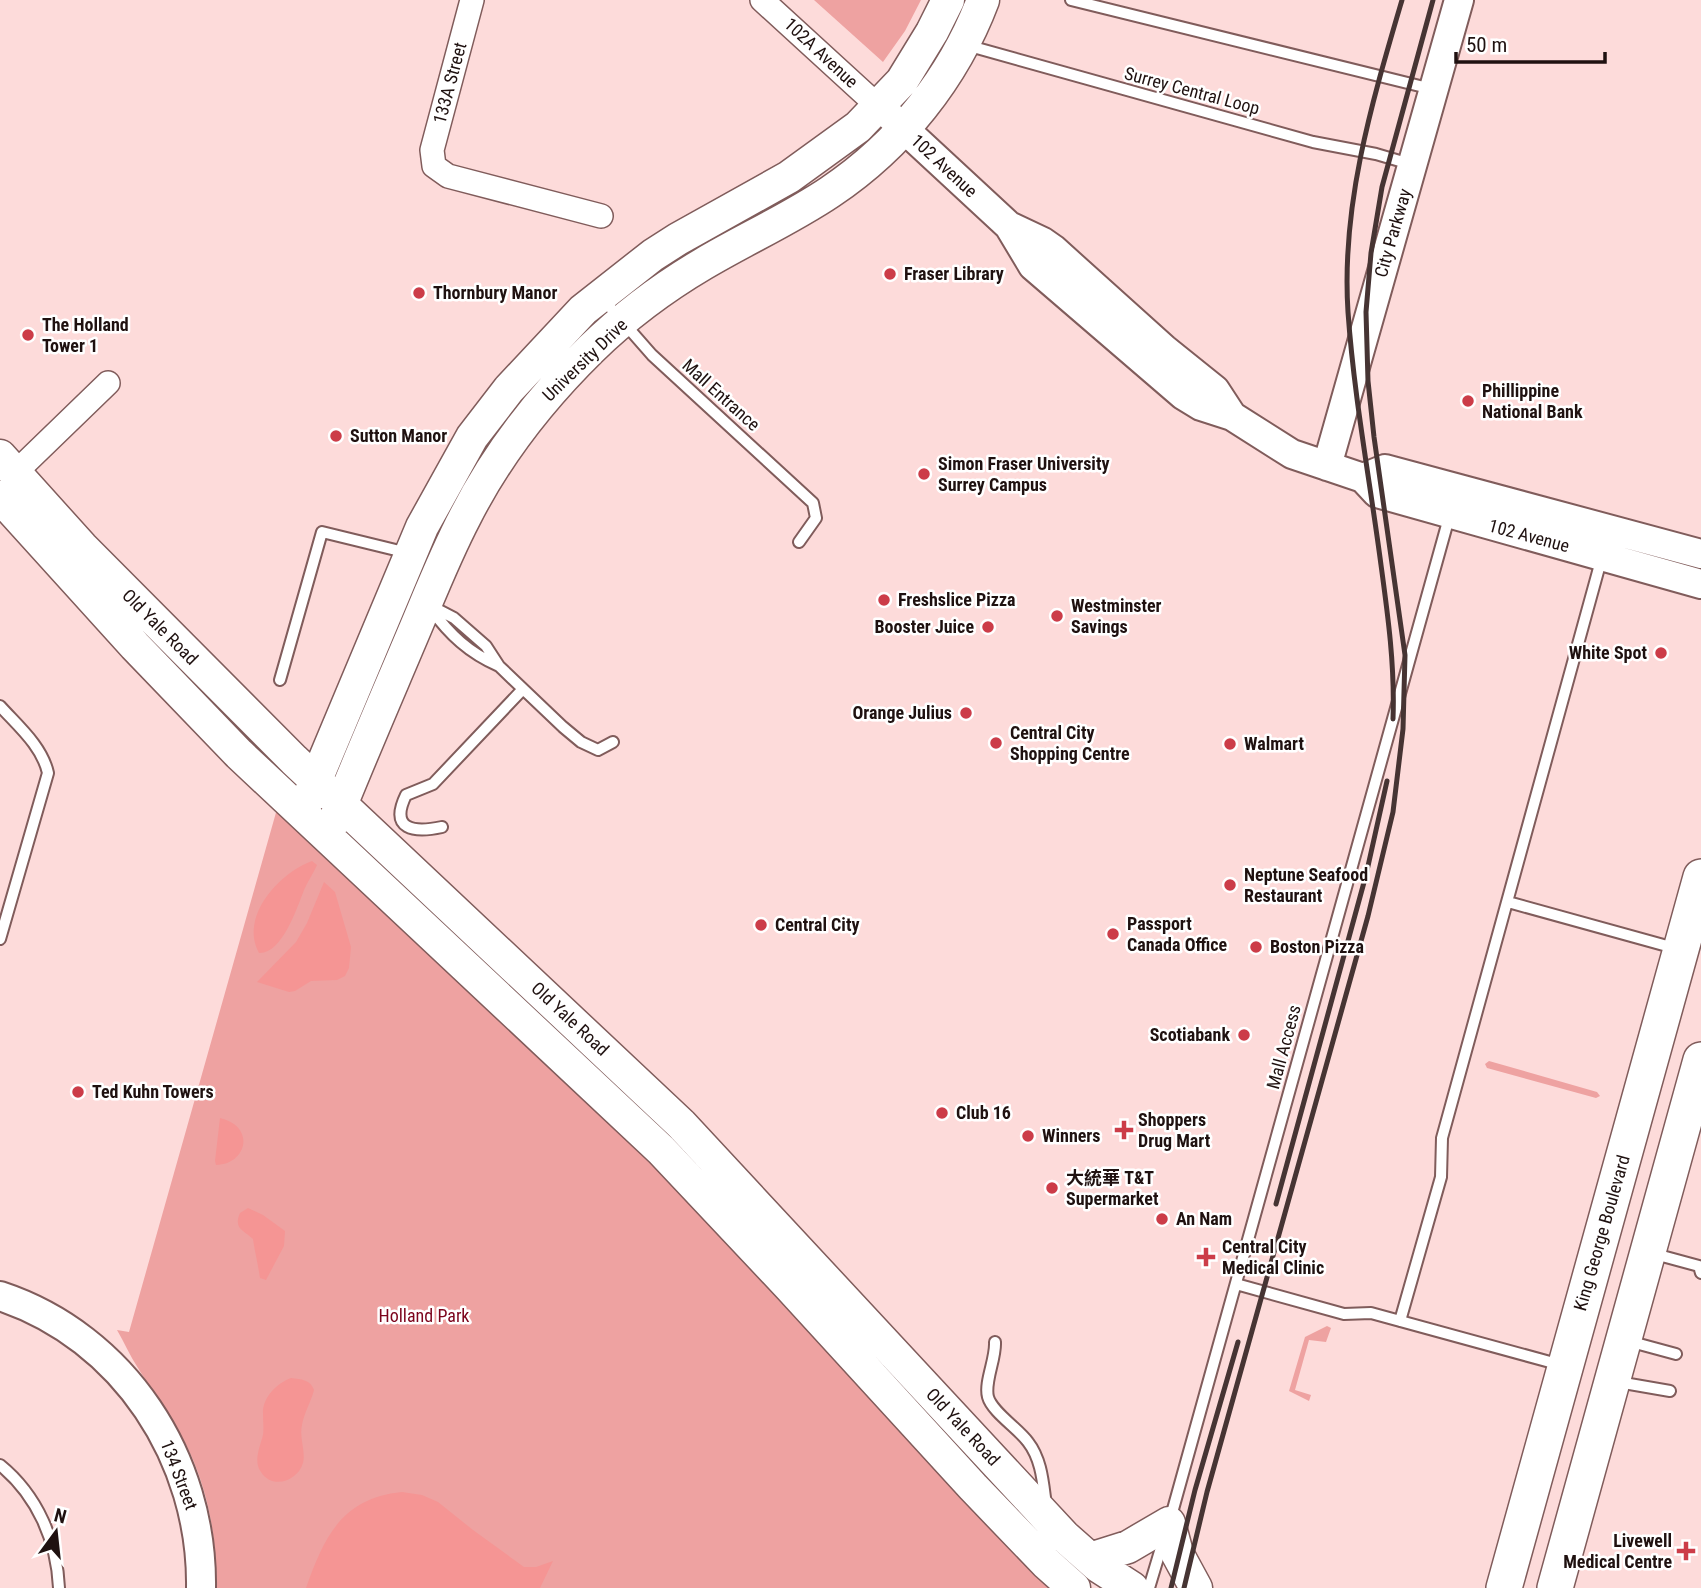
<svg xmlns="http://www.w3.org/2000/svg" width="1701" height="1588" font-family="'Roboto Condensed','Noto Sans SC',sans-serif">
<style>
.green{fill:#eea2a1}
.forest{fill:#f59594}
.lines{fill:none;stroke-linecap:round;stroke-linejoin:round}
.service-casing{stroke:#805c5b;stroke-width:14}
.minor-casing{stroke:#805c5b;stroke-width:26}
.tertiary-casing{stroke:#805c5b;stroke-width:32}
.secondary-casing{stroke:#805c5b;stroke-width:35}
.primary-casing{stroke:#805c5b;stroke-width:38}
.service{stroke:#fff;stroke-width:10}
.minor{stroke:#fff;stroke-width:23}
.tertiary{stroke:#fff;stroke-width:28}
.secondary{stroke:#fff;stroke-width:32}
.primary{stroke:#fff;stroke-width:35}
.rail{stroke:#463433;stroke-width:5}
.poi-dot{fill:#cc3c48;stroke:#fff;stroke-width:2.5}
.labels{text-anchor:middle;stroke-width:5;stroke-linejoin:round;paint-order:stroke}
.street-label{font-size:18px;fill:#1f1110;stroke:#fff}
.poi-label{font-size:18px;font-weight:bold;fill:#1f1110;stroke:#fff;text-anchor:start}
.park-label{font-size:18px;fill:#7c041c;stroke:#fff}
</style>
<rect width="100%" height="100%" fill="#fddbda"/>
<path class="green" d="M814 0H921L905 31 883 62Z
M277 809 667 1175 1054 1588H216C217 1542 209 1493 189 1451 175 1421 155 1396 138 1368 130 1356 124 1342 117 1330L129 1332Z
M1489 1061 1597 1092 1600 1096 1596 1098 1487 1068 1485 1064Z
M1327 1326 1331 1328 1326 1342 1309 1340 1295 1390 1311 1395 1309 1401 1289 1391 1305 1337Z"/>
<path class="forest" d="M312 861 317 865C313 874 308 881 304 890 297 908 282 954 259 953 239 917 279 873 312 861Z
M324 882 335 892 351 947 349 968 345 976 337 980 311 981 295 991 289 992 257 982 296 942 307 923Z
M220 1118C257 1127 246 1165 216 1165L215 1161Z
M248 1208 263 1215 285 1231 284 1246 266 1280 260 1278C258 1264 255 1253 253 1239 244 1230 233 1229 240 1213Z
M291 1378C301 1379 311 1380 314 1390 311 1402 304 1413 302 1425 299 1438 306 1451 303 1463 298 1481 272 1490 261 1472 253 1461 260 1447 263 1435 264 1428 263 1421 263 1414 262 1398 277 1383 291 1378Z
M402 1492 422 1495 438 1502 473 1530 524 1567H536L553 1561 540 1588H306C324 1537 342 1498 402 1492Z"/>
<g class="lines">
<g class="service-casing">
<path id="service" d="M1071 0 1432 89
M966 45 1313 142 1376 154 1410 164
M602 298 652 355 813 503 816 518 799 542
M429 605 454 618 486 646 499 666 563 727 581 742 598 750 613 742
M430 608C450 635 469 653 499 666
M280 680 322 532 408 553
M0 706C18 726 42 746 48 773L0 939
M442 827C414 833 389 830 406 795L433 784 523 689
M1508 902 1678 949
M1651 1253 1699 1266 1701 1273
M1236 1284 1344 1314 1371 1313 1561 1365
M1400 1321 1441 1177 1442 1138 1602 557
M1628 1341 1676 1354
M995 1342C996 1359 984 1382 988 1397 992 1412 1019 1429 1028 1442 1042 1460 1043 1484 1046 1505
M1618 1382 1670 1391
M0 1465C37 1495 57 1541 59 1588
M1170 1520 1450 514
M1149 1588 1164 1538"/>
</g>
<g class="minor-casing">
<path id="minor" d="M472 0 432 150 434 166 448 176 601 216
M762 0 879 107
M3 469 15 473 108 383"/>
</g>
<g class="tertiary-casing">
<path id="tertiary" d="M887 113 1009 226 1033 266 1183 395 1201 406 1232 416 1292 454 1363 478 1377 493 1701 584
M1009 226 1043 242 1053 249 1164 349 1215 390 1232 416
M1327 466 1459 0
M1363 478 1385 469 1701 554
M0 1296C124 1337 203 1459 201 1588"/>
</g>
<g class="secondary-casing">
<path id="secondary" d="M0 456 82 547 294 760 681 1124 1064 1536 1098 1566 1132 1588
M0 497 135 646 239 754 661 1150 790 1287 973 1487 1046 1563 1074 1588
M308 799 422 527 472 437 509 389 583 310 653 255 678 239 789 177 858 127 902 81 932 32 948 0
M335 820C359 760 385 700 410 641 428 599 444 557 465 517 497 454 541 398 591 349 625 316 664 287 703 264 745 239 790 219 830 192 900 145 954 77 983 0
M1090 1559 1128 1547 1169 1523 1177 1553 1196 1588"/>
</g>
<g class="primary-casing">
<path id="primary" d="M1504 1588 1701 877
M1555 1588 1701 1060"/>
</g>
<use href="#service" class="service"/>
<use href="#minor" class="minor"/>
<use href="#tertiary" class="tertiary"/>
<use href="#secondary" class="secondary"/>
<use href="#primary" class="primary"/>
<path class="rail" d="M1393 719C1395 667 1388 616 1381 565 1370 481 1354 397 1348 312 1341 205 1372 102 1402 0
M1276 1204 1366 875 1387 781
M1171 1588 1195 1490 1238 1342
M1184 1588 1207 1492 1368 916 1393 812 1403 729 1405 655 1374 437 1368 381 1366 312 1371 253 1382 187 1433 0"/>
</g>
<g class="poi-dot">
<circle cx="890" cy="274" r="7"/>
<circle cx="419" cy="293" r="7"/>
<circle cx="28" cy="335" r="7"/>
<circle cx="1468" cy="401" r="7"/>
<circle cx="336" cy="436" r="7"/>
<circle cx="924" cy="474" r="7"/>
<circle cx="884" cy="600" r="7"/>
<circle cx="1057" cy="616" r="7"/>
<circle cx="988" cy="627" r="7"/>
<circle cx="1661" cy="653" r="7"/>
<circle cx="966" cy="713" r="7"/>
<circle cx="996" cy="743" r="7"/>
<circle cx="1230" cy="744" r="7"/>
<circle cx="1230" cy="885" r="7"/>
<circle cx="761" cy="925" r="7"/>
<circle cx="1113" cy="934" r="7"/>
<circle cx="1256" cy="947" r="7"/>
<circle cx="1244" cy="1035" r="7"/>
<circle cx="78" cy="1092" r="7"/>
<circle cx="942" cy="1113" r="7"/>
<path d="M1120.5 1119.5h7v7h7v7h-7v7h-7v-7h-7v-7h7z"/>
<circle cx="1028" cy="1136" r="7"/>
<circle cx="1052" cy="1188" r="7"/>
<circle cx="1162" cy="1219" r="7"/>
<path d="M1202.5 1246.5h7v7h7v7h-7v7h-7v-7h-7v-7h7z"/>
<path d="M1682.5 1540.5h7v7h7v7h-7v7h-7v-7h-7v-7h7z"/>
</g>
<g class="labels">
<g class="street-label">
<text transform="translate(821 53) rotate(43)" y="6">102A Avenue</text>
<text transform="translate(450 83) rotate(-75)" y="6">133A Street</text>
<text transform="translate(1192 91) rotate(15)" y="6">Surrey Central Loop</text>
<text transform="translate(944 166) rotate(43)" y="6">102 Avenue</text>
<text transform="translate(1393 233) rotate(-74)" y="6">City Parkway</text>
<text transform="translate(585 360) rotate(-44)" y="6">University Drive</text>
<text transform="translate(721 395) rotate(42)" y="6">Mall Entrance</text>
<text transform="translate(1529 536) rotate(15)" y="6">102 Avenue</text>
<text transform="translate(160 627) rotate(45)" y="6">Old Yale Road</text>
<text transform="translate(570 1019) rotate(43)" y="6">Old Yale Road</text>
<text transform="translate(1284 1047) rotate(-75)" y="6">Mall Access</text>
<text transform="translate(1602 1233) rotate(-74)" y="6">King George Boulevard</text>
<text transform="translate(963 1427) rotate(47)" y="6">Old Yale Road</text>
<text transform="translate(179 1475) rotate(69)" y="6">134 Street</text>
</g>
<g class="poi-label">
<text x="904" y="280">Fraser Library</text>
<text x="433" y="299">Thornbury Manor</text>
<text x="42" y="331">The Holland<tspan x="42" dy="21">Tower 1</tspan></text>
<text x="1482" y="397">Phillippine<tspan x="1482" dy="21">National Bank</tspan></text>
<text x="350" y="442">Sutton Manor</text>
<text x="938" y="470">Simon Fraser University<tspan x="938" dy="21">Surrey Campus</tspan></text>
<text x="898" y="606">Freshslice Pizza</text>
<text x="1071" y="612">Westminster<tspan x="1071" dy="21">Savings</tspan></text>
<text x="974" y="633" text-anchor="end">Booster Juice</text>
<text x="1647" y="659" text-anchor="end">White Spot</text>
<text x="952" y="719" text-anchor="end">Orange Julius</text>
<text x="1010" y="739">Central City<tspan x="1010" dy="21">Shopping Centre</tspan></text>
<text x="1244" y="750">Walmart</text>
<text x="1244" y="881">Neptune Seafood<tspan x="1244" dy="21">Restaurant</tspan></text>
<text x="1127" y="930">Passport<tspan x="1127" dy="21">Canada Office</tspan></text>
<text x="775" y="931">Central City</text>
<text x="1270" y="953">Boston Pizza</text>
<text x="1230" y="1041" text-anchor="end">Scotiabank</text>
<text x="92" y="1098">Ted Kuhn Towers</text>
<text x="956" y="1119">Club 16</text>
<text x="1138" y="1126">Shoppers<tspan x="1138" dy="21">Drug Mart</tspan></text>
<text x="1042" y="1142">Winners</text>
<text x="1066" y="1184">大統華 T&amp;T<tspan x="1066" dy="21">Supermarket</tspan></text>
<text x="1176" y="1225">An Nam</text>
<text x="1222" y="1253">Central City<tspan x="1222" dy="21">Medical Clinic</tspan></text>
<text x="1672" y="1547" text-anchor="end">Livewell<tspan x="1672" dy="21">Medical Centre</tspan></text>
</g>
<g class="park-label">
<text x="424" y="1322">Holland Park</text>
</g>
</g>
<g transform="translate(56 1532) rotate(15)" stroke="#ffffff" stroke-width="5" paint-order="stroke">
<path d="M0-5L12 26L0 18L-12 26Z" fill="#1f1110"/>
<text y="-10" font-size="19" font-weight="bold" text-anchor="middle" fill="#1f1110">N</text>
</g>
<path d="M1456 52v10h149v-10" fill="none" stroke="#1f1110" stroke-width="3.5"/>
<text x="1466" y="52" font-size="21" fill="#1f1110" stroke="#ffffff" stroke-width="5" paint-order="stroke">50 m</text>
</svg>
